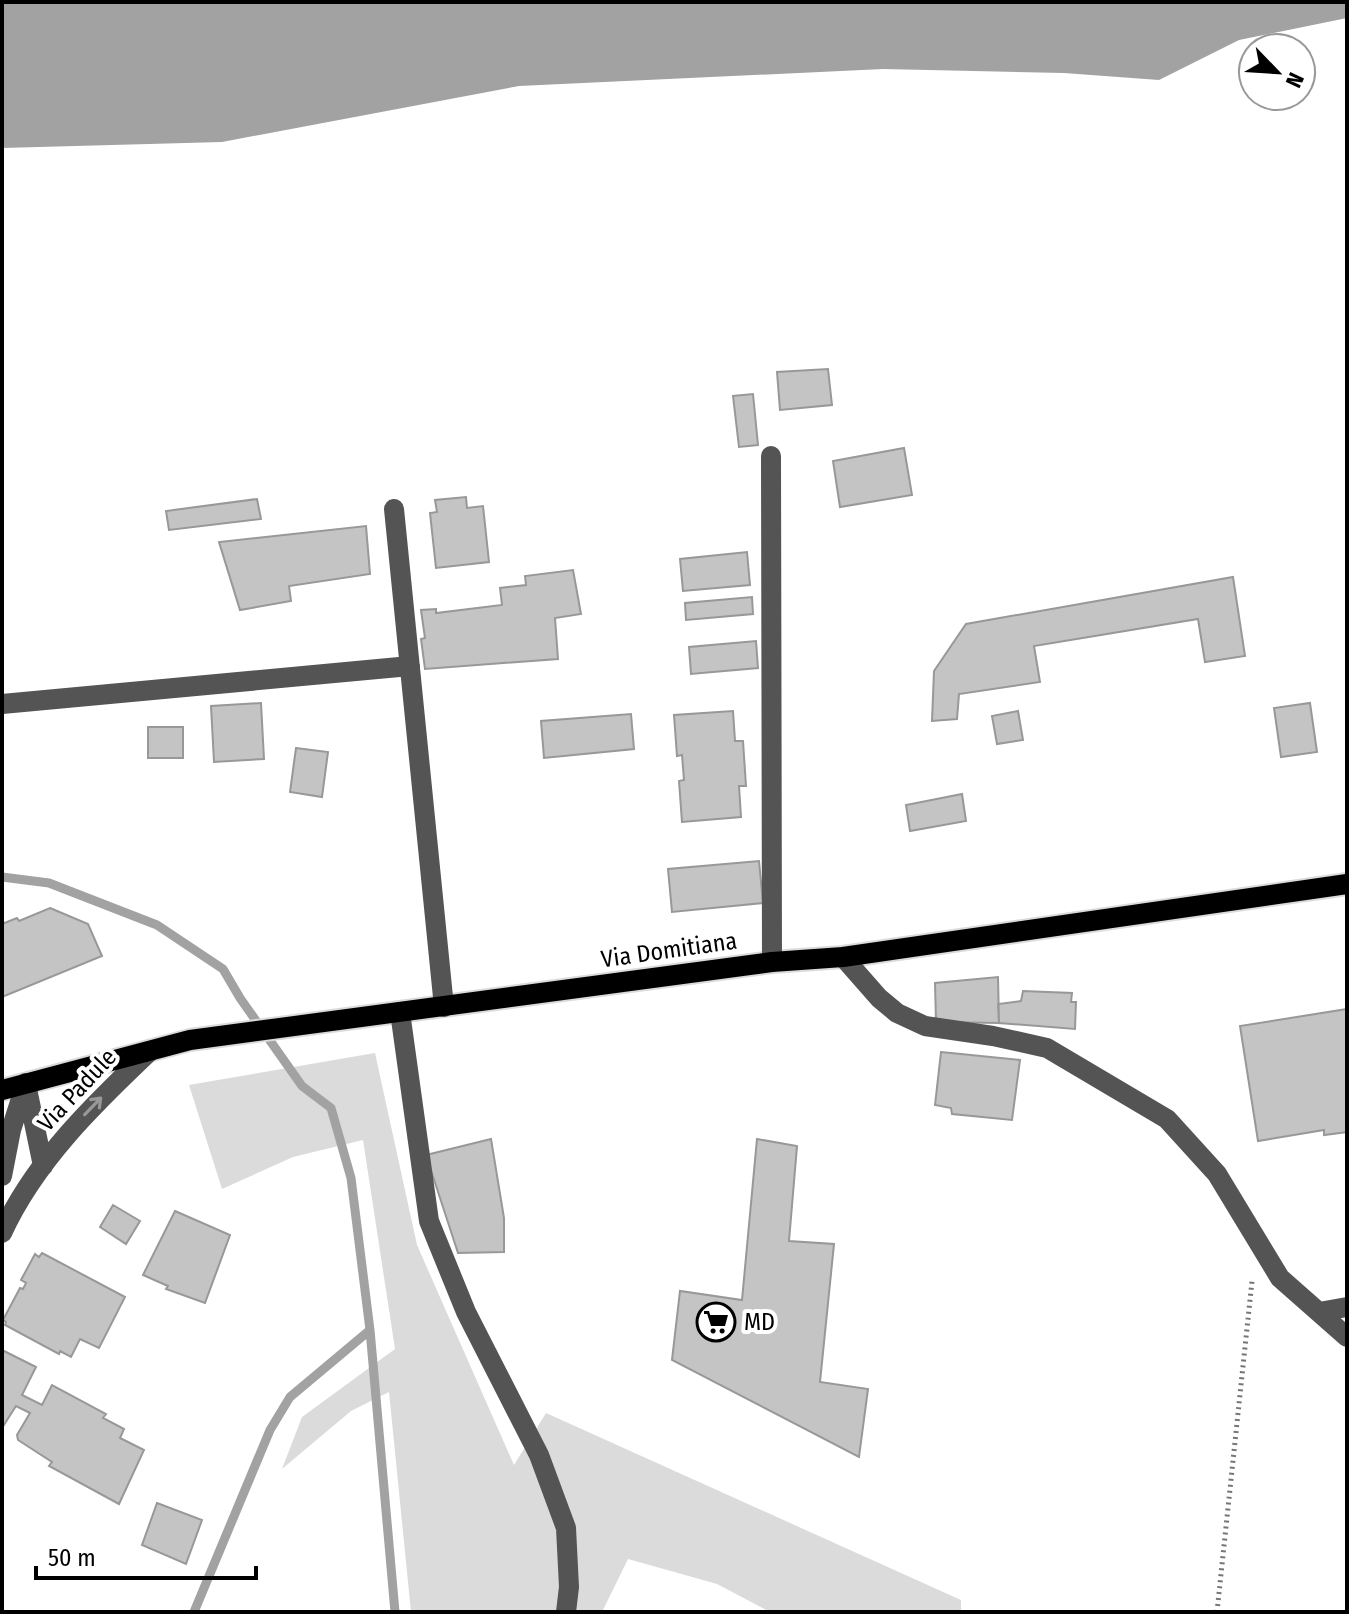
<svg xmlns="http://www.w3.org/2000/svg" width="1349" height="1614" font-family="'Fira Sans Condensed',sans-serif">
<style>
.green{fill:#dbdbdb}
.water{fill:#a2a2a2}
.lines{fill:none;stroke-linecap:round;stroke-linejoin:round}
.stream{stroke:#a2a2a2;stroke-width:9}
.building{fill:#c4c4c4;stroke:#989898;stroke-width:2}
.major-casing{stroke:#dbdbdb;stroke-width:24}
.path{stroke:#767676;stroke-width:5;stroke-dasharray:2 4;stroke-linecap:butt}
.minor{stroke:#545454;stroke-width:20}
.major{stroke:#000;stroke-width:20}
.oneway{stroke:#989898}
.labels{text-anchor:middle;stroke-width:8;stroke-linejoin:round;paint-order:stroke}
.street-label{font-size:24px;fill:#000;stroke:#fff}
.poi-label{font-size:24px;fill:#000;stroke:#fff;text-anchor:start}
</style>
<rect width="100%" height="100%" fill="#fff"/>
<path class="green" d="M375 1053 417 1245 514 1465 546 1413 961 1600V1612H770L717 1584 628 1559 602 1612H411L389 1392 351 1411 282 1469 302 1417 395 1349 363 1140 293 1157 222 1189 189 1085Z"/>
<path class="water" d="M2 2H1347V18L1239 40 1159 80 1064 73 883 69 519 86 222 142 2 148Z"/>
<g class="lines">
<path class="stream" d="M2 877 49 883 157 925 223 969 240 998 302 1086 331 1108 351 1178 370 1330 395 1612
M194 1612 270 1430 290 1397 370 1330"/>
</g>
<path class="building" d="M828 369 832 405 780 410 777 372Z
M753 394 758 445 739 447 733 396Z
M904 448 912 495 840 507 833 461Z
M466 497 467 508 483 506 489 562 436 568 430 513 437 512 435 500Z
M257 499 261 519 169 530 166 511Z
M366 526 370 574 289 586 291 601 240 610 219 542Z
M747 552 750 585 683 591 680 559Z
M573 570 581 614 555 618 558 659 425 669 421 639 425 638 421 610 436 609V613L502 605 500 588 526 585 525 576Z
M1233 577 1245 656 1205 662 1198 619 1034 646 1040 682 959 694 957 719 932 721 934 671 966 624Z
M752 597 753 614 686 620 685 603Z
M756 641 758 668 691 674 689 647Z
M261 703 264 759 214 762 211 706Z
M1310 703 1317 752 1281 757 1274 708Z
M733 711 735 741H743L746 786H739L741 817 682 822 679 781 684 780 682 755 677 756 674 715Z
M1018 711 1023 740 997 744 992 716Z
M631 714 634 749 544 758 541 721Z
M148 727H183V758H148Z
M296 748 328 752 322 797 290 792Z
M962 794 966 821 910 831 906 805Z
M759 861 763 903 672 912 668 869Z
M50 908 88 924 102 956 2 997V924L17 918 19 921Z
M998 977 999 1023 936 1022 935 983Z
M1023 991 1072 993 1071 1002H1076L1075 1029 999 1023 998 1004 1021 1001Z
M1347 1009V1132L1324 1135V1130L1258 1141 1240 1026Z
M941 1052 1020 1060 1012 1120 952 1114 951 1108 935 1105Z
M491 1139 504 1218V1252L458 1253 426 1155Z
M757 1139 797 1146 789 1241 834 1244 820 1382 868 1389 859 1457 672 1360 680 1291 742 1300Z
M113 1205 140 1221 126 1244 100 1227Z
M175 1211 230 1235 205 1303 166 1289 168 1286 143 1275Z
M42 1253 125 1297 99 1348 80 1339 71 1357 60 1351 59 1354 5 1325 6 1322 3 1320 20 1288 23 1289 26 1283 21 1280 35 1254 39 1257Z
M2 1350 36 1367 22 1395 42 1405 52 1385 106 1414 103 1418 124 1429 120 1438 144 1450 119 1504 49 1466 52 1462 18 1440 17 1435 30 1413 16 1406 2 1428Z
M157 1503 202 1520 186 1564 142 1545Z"/>
<g class="lines">
<g class="major-casing">
<path id="major" d="M2 1090 190 1040 772 962 843 957 1347 884"/>
</g>
<path class="path" d="M1217 1612 1252 1281"/>
<path class="minor" d="M771 456 772 962
M394 509 444 1007
M2 704 410 666
M843 957 879 998 897 1013 925 1026 993 1036 1047 1048 1167 1119 1217 1174 1280 1278 1347 1337
M400 1012 429 1221 466 1312 539 1455 566 1528 569 1587 566 1612
M26 1084 43 1166
M2 1176 11 1130 26 1083
M2 1233C35 1161 94 1104 150 1051
M1319 1312 1347 1307"/>
<use href="#major" class="major"/>
</g>
<defs><path id="oneway-shaft" d="M-6 0H5M1.5-3L5.5 0L1.5 3" fill="none" stroke-width="1.6" stroke-linecap="round" stroke-linejoin="round" transform="scale(2)"/></defs>
<use class="oneway" href="#oneway-shaft" transform="translate(93 1106) rotate(-46)"/>
<defs>
<g id="supermarket-ring" transform="scale(2)"><circle r="9.5" fill="#fff" stroke="#000" stroke-width="1.5"/><path d="M-6-5.5h2.5l.6 2H6L4.5 2H-2.5L-4.4-4H-6ZM-1.5 3.2a1.3 1.3 0 1 0 .1 0ZM3 3.2a1.3 1.3 0 1 0 .1 0Z" fill="#000"/></g>
</defs>
<g fill-rule="evenodd">
<use href="#supermarket-ring" x="716" y="1322"/>
</g>
<g class="labels">
<g class="street-label">
<text transform="translate(669 950) rotate(-8)" y="8">Via Domitiana</text>
<text transform="translate(77 1090) rotate(-47)" y="8">Via Padule</text>
</g>
<g class="poi-label">
<text x="744" y="1330">MD</text>
</g>
</g>
<rect width="1349" height="1614" fill="none" stroke="#000000" stroke-width="8"/>
<g transform="translate(1277 72) rotate(115)"><circle r="38" fill="#ffffff" stroke="#999999" stroke-width="2"/>
<path d="M0-6L14 30L0 20L-14 30Z" fill="#000000"/>
<text y="-12" font-size="22" font-weight="bold" text-anchor="middle" fill="#000000">N</text>
</g>
<path d="M36 1566v12h220v-12" fill="none" stroke="#000000" stroke-width="4"/>
<text x="48" y="1566" font-size="24" fill="#000000" stroke="#ffffff" stroke-width="6" paint-order="stroke">50 m</text>
</svg>
